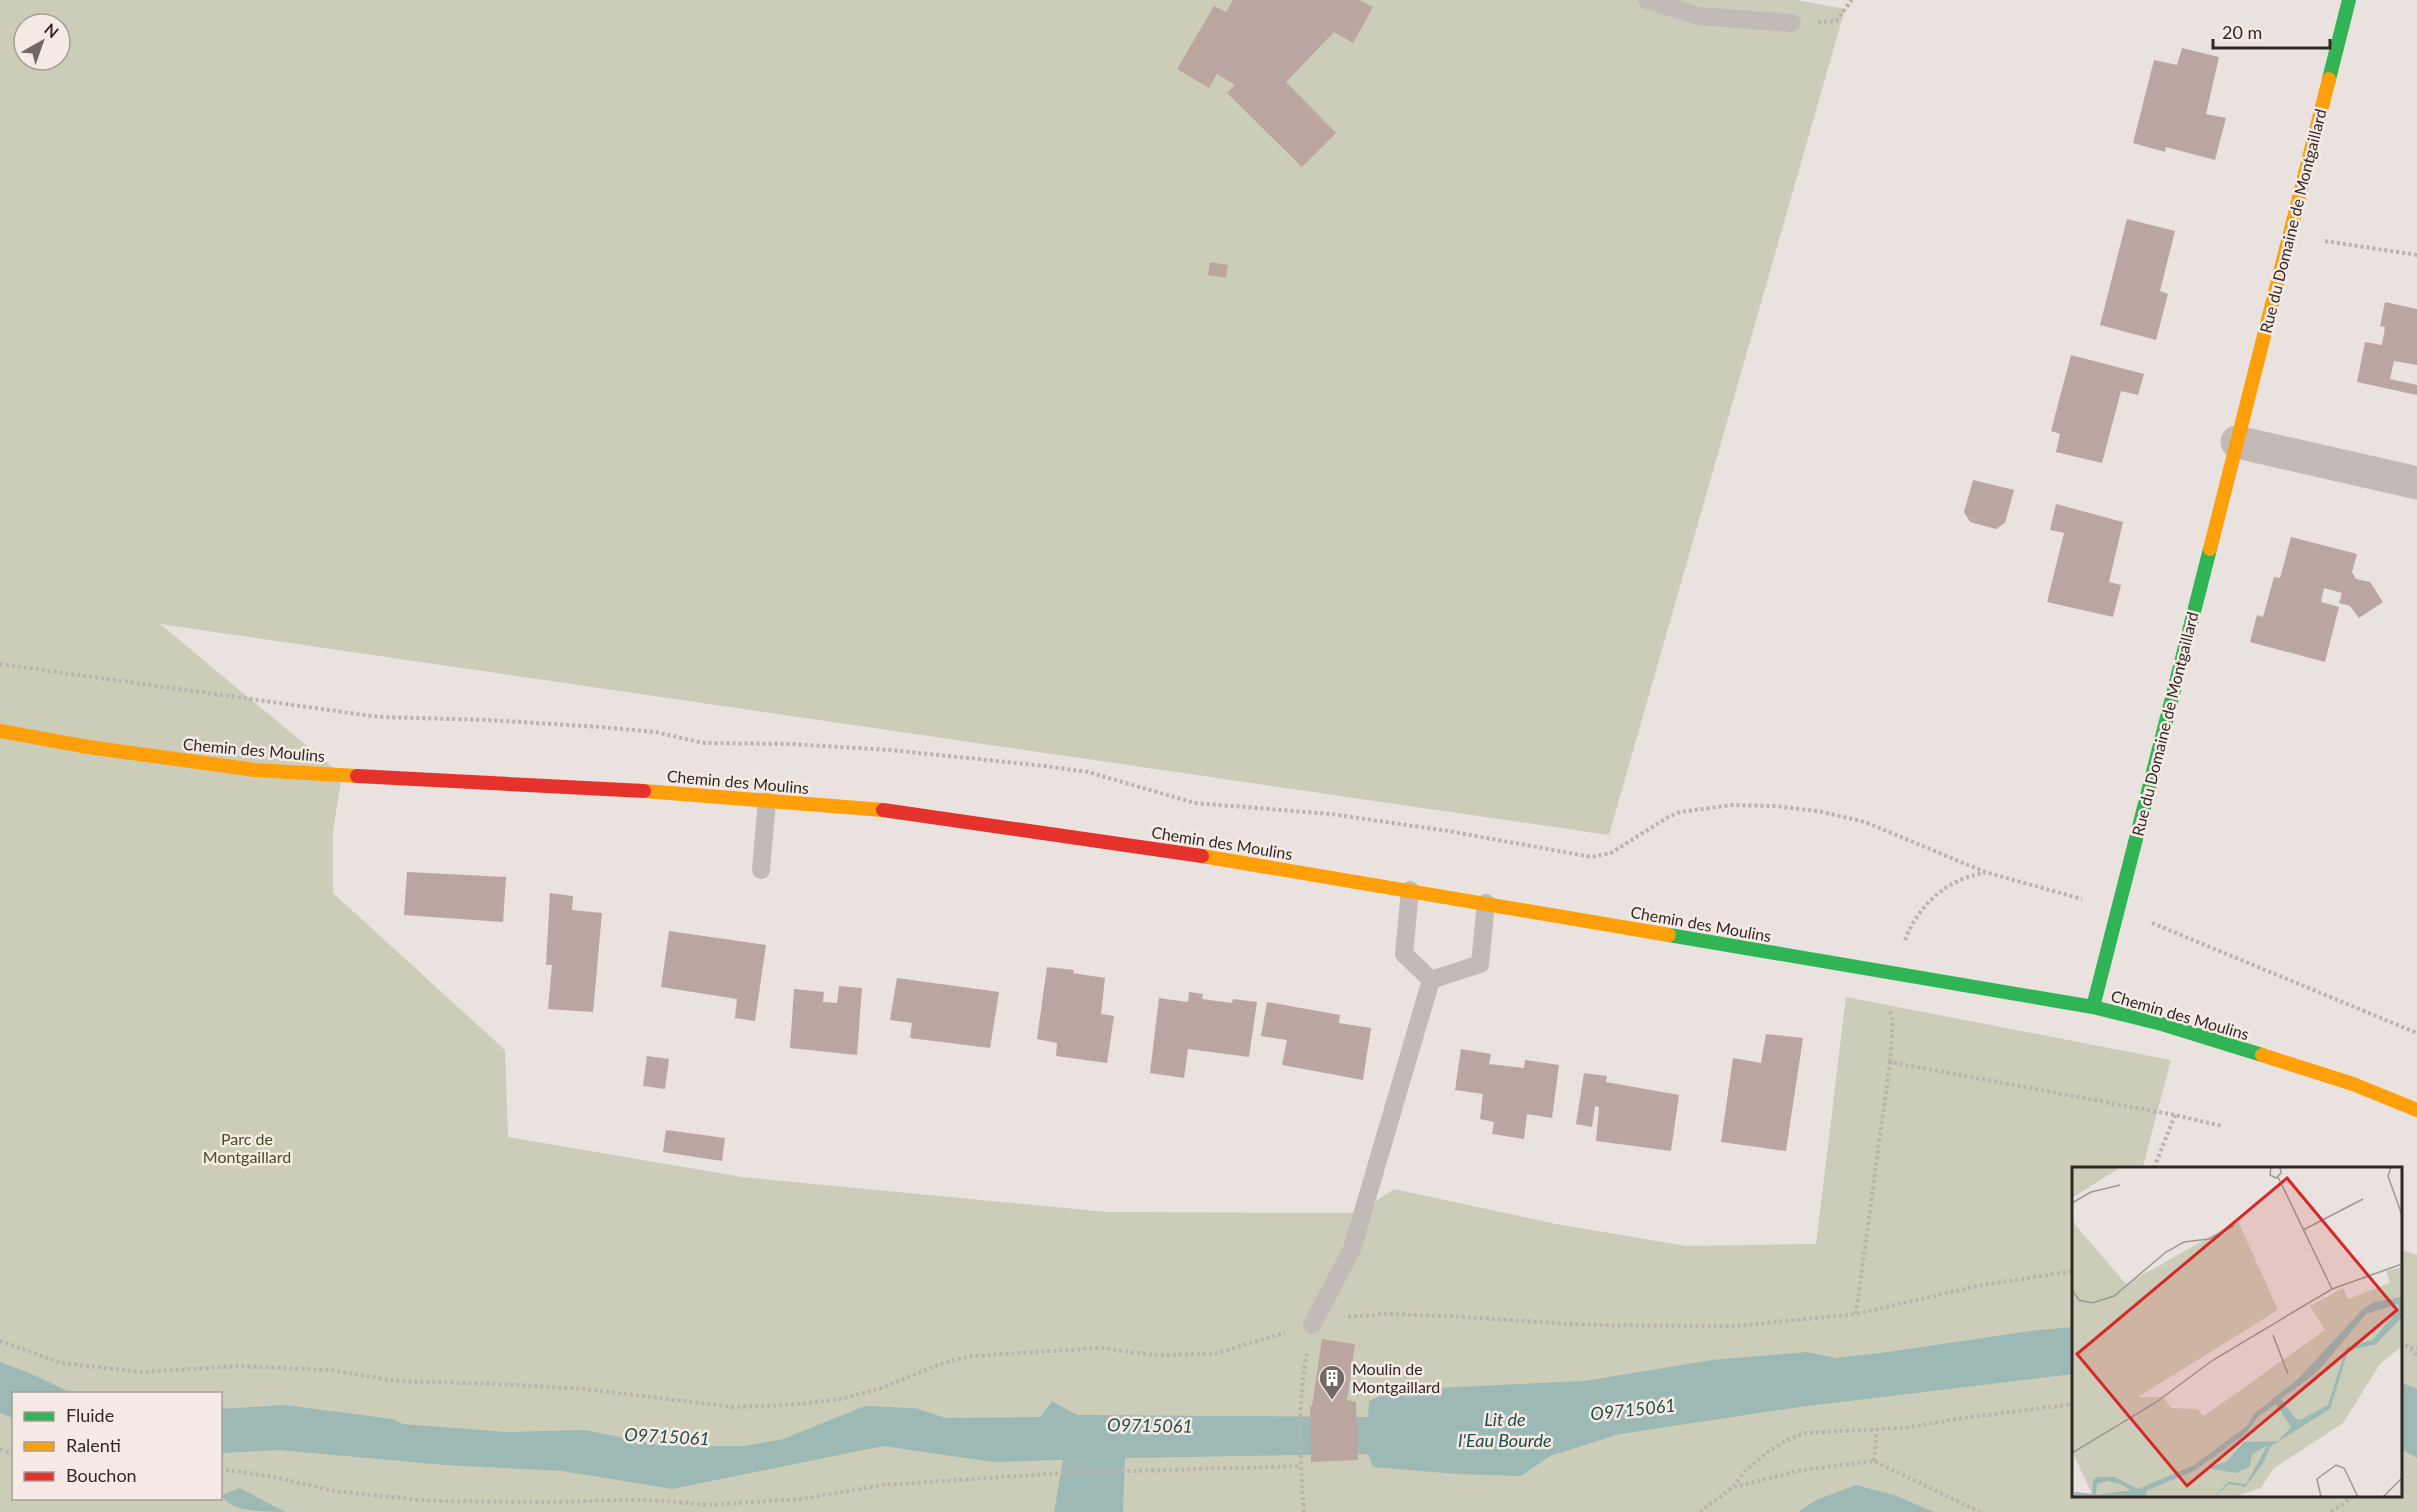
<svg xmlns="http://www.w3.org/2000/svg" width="2417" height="1512" font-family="Lato,sans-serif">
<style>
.green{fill:#cccdb9;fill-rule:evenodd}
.water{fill:#9cb9b5}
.building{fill:#bba5a1}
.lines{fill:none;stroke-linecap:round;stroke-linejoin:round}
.path{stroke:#bab3b0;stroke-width:4;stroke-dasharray:3 3;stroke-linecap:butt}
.lane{stroke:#c1bab7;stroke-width:18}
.street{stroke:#c1bab7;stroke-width:33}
.fast{stroke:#30b455;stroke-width:14}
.slow{stroke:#ff9f0a;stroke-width:14}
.jam{stroke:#e5322d;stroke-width:14}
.labels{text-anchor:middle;stroke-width:5;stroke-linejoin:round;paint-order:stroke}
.street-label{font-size:16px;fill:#312826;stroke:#f6ebe4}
.park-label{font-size:16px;fill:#464d2d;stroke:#f6ebe4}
.poi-label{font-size:16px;fill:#312826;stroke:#f6ebe4;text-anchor:start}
.water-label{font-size:18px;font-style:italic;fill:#204e4a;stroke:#f6ebe4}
.inset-road{fill:none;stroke:#9f9894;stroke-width:1.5}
.view{fill:#d62828;fill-opacity:0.15;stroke:#d62828;stroke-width:3}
.inset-edge{fill:none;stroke:#312826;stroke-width:3}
</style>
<rect width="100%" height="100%" fill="#e9e2de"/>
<path class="green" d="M0 0H1796L1845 9 1609 835 160 624 342 775 333 831V893L505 1050 508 1137 742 1177 1108 1212 1358 1213 1394 1189 1556 1224 1686 1246 1816 1244 1846 997 2171 1060 2143 1166 2148 1168H2074V1496H2400L2401 1250 2417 1255V1512H0ZM24 24H60V60H24ZM14 1394H220V1498H14Z"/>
<path class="water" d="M2073 1327V1374L1799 1407 1620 1434 1550 1456 1521 1476 1457 1474 1373 1467 1368 1454 1125 1458 1123 1512H1054L1063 1460 993 1462 883 1446 672 1489 562 1471 445 1465 279 1450 221 1453V1409L284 1405 392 1419 403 1424 507 1432 585 1430 664 1446H744L783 1439 865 1406 914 1408 946 1418 1041 1417 1052 1401 1077 1415 1368 1417 1369 1401 1393 1390 1585 1381 1712 1360 1807 1352 1835 1358 1881 1353 2038 1330Z
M0 1362 27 1372 72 1393 14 1394 13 1418 0 1413Z
M2400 1382 2417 1389V1458L2401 1449Z
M1856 1485 1894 1495 1934 1512H1798L1816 1500Z
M240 1488 285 1512C267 1512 228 1512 222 1495Z"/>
<path class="building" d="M1233 0H1359L1373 7 1353 43 1334 32 1286 82 1336 133 1302 167 1227 93 1235 85 1217 74 1209 88 1177 69 1214 6 1226 12Z
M2182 48 2219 57 2206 114 2226 118 2215 160 2166 147 2165 152 2133 143 2154 60 2177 65Z
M2127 219 2175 231 2160 291 2168 294 2156 340 2100 325Z
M1210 262 1228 265 1226 278 1208 275Z
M2385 302 2417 309V365L2394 361 2390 379 2417 385V395L2357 382 2365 342 2382 345 2385 327 2380 326Z
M2071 355 2144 374 2138 395 2121 391 2102 463 2056 452 2060 434 2051 431Z
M1973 480 2014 490 2005 523 1996 529 1970 522 1964 512Z
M2056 504 2123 522 2109 582 2121 585 2113 617 2047 602 2064 533 2050 530Z
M2291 537 2357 554 2352 572 2356 579 2370 582 2383 602 2359 618 2350 606 2339 603 2342 593 2324 588 2321 602 2339 607 2325 662 2250 642 2257 615 2263 617 2274 577 2280 578Z
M407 872 506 877 503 922 404 915Z
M550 893 573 896 572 910 602 913 593 1012 548 1009 552 965H546Z
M669 931 766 945 755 1021 735 1018 737 999 661 987Z
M1047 967 1074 970 1073 973 1105 978 1101 1014 1114 1016 1107 1063 1056 1056 1057 1043 1037 1039Z
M897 978 999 992 990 1048 910 1038 912 1023 890 1020Z
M839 986 862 988 857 1055 790 1048 794 989 824 992 823 1002 837 1003Z
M1189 992 1203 994 1202 999 1232 1003 1233 999 1257 1002 1249 1057 1188 1049 1184 1078 1150 1073 1159 998 1188 1002Z
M1267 1002 1340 1015 1339 1023 1371 1028 1363 1080 1282 1065 1287 1040 1261 1036Z
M1766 1034 1803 1038 1786 1151 1721 1142 1733 1058 1761 1063Z
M1461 1049 1491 1054 1489 1064 1524 1068 1525 1060 1559 1065 1552 1118 1527 1114 1524 1139 1492 1134 1494 1122 1480 1119 1483 1094 1455 1090Z
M647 1056 669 1059 665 1089 643 1086Z
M1584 1073 1607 1076 1606 1082 1679 1095 1671 1151 1596 1141 1599 1107 1595 1106 1592 1127 1576 1124Z
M666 1130 725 1138 722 1161 663 1152Z
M1322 1339 1355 1344 1347 1400 1356 1402 1358 1460 1311 1462 1310 1406H1312Z"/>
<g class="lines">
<path class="path" d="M1818 22 1836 21 1852 0
M2325 241 2417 255
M0 664 379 717 489 720 601 727 656 732 703 743 791 744 890 750 1045 766 1088 772 1195 803 1331 814 1448 831 1592 857 1611 853 1668 817 1680 812 1732 805 1774 806 1818 811 1865 822 1985 872 2082 899
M2152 923 2417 1033
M1905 940C1918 905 1948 878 1985 873
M1890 1062 1893 1021 1890 1010
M2154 1168 2175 1115
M1856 1314 1890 1062 2175 1115 2222 1126
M1348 1317 1385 1314 1449 1316 1585 1325 1736 1326 1856 1314 1982 1285 2074 1271
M0 1341 61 1363 143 1372 237 1366 331 1370 395 1381 498 1384 585 1389 733 1407 789 1405 842 1399 884 1387 943 1363 971 1356 1101 1348 1153 1355 1213 1354 1285 1333
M2400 1342 2410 1348H2417
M2410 1349 2417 1355
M0 1449 14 1454
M1874 1461 1877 1429
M220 1471 229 1470 274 1477 334 1491 431 1501 551 1502 629 1500 666 1501 708 1505 801 1499 884 1485 1061 1473 1300 1466
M1734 1487 1802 1470 1874 1461 1980 1512
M1304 1512C1300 1459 1297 1405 1307 1353
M1700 1512 1733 1487 1745 1471 1769 1451 1785 1441 1804 1433 1903 1428 1969 1417 2074 1404
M2331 1512 2354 1496"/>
<path class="lane" d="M1647 0 1698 16 1792 23
M761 870 767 800
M1410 890 1404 954 1431 980 1480 964 1486 903
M1312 1325 1352 1249 1431 980"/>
<path class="street" d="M2237 442 2417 483"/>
<path class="fast" d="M2329 79 2349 0
M1669 935 2093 1007 2162 1024 2262 1055
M2093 1007 2210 549"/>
<path class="slow" d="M2210 549 2329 79
M0 731 88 747 255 770 357 776
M644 791 883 810
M1202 856 1669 935
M2262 1055 2353 1084 2417 1110"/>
<path class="jam" d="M357 776 644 791
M883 810 1202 856"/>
</g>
<defs>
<g id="building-pin" transform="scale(1.35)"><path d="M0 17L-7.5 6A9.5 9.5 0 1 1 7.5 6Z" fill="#716966" stroke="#f6ebe4"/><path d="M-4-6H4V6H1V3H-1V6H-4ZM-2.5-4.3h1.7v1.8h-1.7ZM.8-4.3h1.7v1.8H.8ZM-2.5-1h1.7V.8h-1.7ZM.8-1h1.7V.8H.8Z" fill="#fff"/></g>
</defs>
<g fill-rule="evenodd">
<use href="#building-pin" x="1332" y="1378"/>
</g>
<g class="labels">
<g class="street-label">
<text transform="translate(2293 221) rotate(-76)" y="6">Rue du Domaine de Montgaillard</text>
<text transform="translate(2165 724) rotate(-76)" y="6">Rue du Domaine de Montgaillard</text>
<text transform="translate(254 750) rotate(5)" y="6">Chemin des Moulins</text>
<text transform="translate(738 782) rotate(5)" y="6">Chemin des Moulins</text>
<text transform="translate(1222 843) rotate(9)" y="6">Chemin des Moulins</text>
<text transform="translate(1701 924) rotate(10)" y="6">Chemin des Moulins</text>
<text transform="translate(2180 1015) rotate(16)" y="6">Chemin des Moulins</text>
</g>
<g class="park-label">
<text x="247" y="1145">Parc de<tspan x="247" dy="18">Montgaillard</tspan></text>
</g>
<g class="poi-label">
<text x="1352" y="1375">Moulin de<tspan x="1352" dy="18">Montgaillard</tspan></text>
</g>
<g class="water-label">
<text transform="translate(1633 1410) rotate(-6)" y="6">O9715061</text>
<text x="1505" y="1426">Lit de<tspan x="1505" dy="21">l'Eau Bourde</tspan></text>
<text transform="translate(1150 1426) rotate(1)" y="6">O9715061</text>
<text transform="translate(667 1437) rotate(3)" y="6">O9715061</text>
</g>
</g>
<g transform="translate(2072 1167)">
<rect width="330" height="330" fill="#e9e2de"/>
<path d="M0 0H49L0 31ZM0 54 54 117 166 54 206 143 66 230H91L99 241 125 242 132 249 253 163 238 139 271 121 276 132 318 116 314 104 330 100V179L308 197 271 256 202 301 189 321 162 330H0L3 325 20 327 0 284Z" fill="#cccdb9"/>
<path d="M330 130V150L304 177 276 184 258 242 199 279 191 296 173 320 157 317 142 330 156 315 174 317 195 279 180 287 178 299 165 306 133 301 154 295 172 275 206 274 219 260 204 237 187 249 172 268 122 304 74 324 75 330H0L3 325 20 327 21 313 25 310H43L66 322 122 298 175 259 182 247 227 211 291 142 303 135ZM326 137 327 142 300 173 274 181 256 238 228 253 224 252 209 232 245 205 294 147ZM36 314 50 318 59 323 24 328 25 317Z" fill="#9cb9b5" fill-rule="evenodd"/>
<path class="inset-road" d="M199 0 198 8 204 11 209 6 208 0M319 0 316 9 330 48M206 10 260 122M0 36 19 25 48 18M231 63 291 32M0 123 7 133 20 136 42 129 94 85 112 75 137 72 162 59M201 168 216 207M0 286 83 236 141 193 260 122 330 97M249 330 245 312 264 298 272 301 286 330M311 330 330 311"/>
<path class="view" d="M215 11 325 143 115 319 5 187Z"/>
<rect width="330" height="330" class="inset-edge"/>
</g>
<rect x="12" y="1392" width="210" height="108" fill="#f6ebe4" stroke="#a79d98" stroke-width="1.5"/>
<rect x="24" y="1412" width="30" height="9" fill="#30b455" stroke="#a79d98" stroke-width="1.5"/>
<text x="66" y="1422" font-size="18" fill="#312826">Fluide</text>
<rect x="24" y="1442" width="30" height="9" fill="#ff9f0a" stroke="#a79d98" stroke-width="1.5"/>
<text x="66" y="1452" font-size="18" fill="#312826">Ralenti</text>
<rect x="24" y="1472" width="30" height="9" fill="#e5322d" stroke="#a79d98" stroke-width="1.5"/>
<text x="66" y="1482" font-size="18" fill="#312826">Bouchon</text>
<g transform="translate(42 42) rotate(40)"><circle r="28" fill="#f6ebe4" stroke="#a79d98" stroke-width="1.5"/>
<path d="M0-4.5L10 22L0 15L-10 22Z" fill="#716966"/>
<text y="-9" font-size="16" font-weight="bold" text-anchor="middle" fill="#312826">N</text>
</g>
<path d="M2213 39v9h117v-9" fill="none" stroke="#312826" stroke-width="3"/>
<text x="2222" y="39" font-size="18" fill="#312826" stroke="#f6ebe4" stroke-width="4.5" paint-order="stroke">20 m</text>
</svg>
